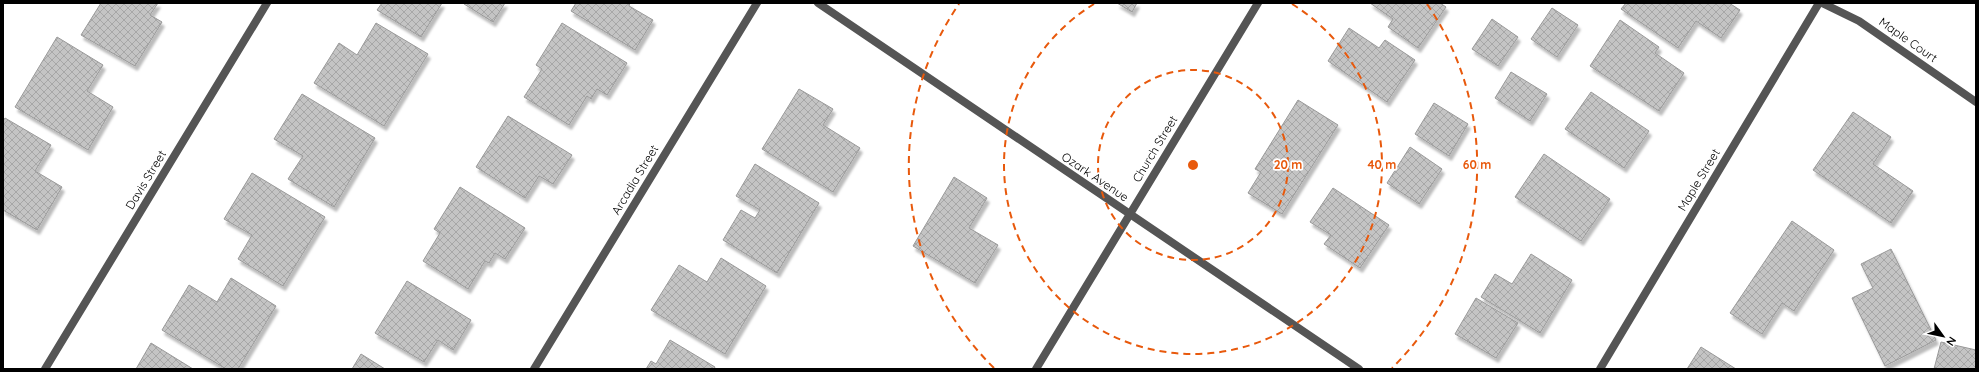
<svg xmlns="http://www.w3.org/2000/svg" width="1979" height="372" font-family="Quicksand,sans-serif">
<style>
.building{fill:url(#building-cross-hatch);stroke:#999;filter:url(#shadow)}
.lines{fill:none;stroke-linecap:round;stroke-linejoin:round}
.street{stroke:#555;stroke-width:8}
.ring{fill:none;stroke:#e8590c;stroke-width:2;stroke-dasharray:7 5}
.labels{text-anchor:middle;stroke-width:3.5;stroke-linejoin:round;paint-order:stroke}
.street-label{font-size:12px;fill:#000;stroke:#fff}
.centre{fill:#e8590c;stroke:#fff;stroke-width:2}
.ring-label{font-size:12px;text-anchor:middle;font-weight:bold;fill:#e8590c;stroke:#fff;stroke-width:3.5;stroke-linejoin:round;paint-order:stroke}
</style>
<defs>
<pattern id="building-cross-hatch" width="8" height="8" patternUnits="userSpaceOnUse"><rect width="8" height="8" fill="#c4c4c4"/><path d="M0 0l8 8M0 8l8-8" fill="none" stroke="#a7a7a7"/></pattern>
<filter id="shadow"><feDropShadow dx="2.5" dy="4.5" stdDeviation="1" flood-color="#0004"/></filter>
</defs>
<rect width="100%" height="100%" fill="#fff"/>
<path class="building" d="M101 3H158L150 15 162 22 135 66 81 35Z
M382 3H442L421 37 377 10Z
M465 3H505L493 22 464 4Z
M576 3H630L629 6 653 20 635 50 571 11Z
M1117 3H1137L1132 12Z
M1370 3H1440L1446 7 1418 48 1388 27 1393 19Z
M1626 3H1729L1740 10 1721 38 1696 21 1678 48 1621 9Z
M1552 8 1578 25 1557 57 1531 39Z
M1492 19 1518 37 1498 66 1472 49Z
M1620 20 1659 47 1655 53 1684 73 1659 111 1590 66Z
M376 23 428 54 384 126 314 83 339 43 357 55Z
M562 23 627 63 607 95 597 89 591 99 587 96 569 125 524 97 542 69 536 65Z
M1349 28 1379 48 1385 40 1415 60 1387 102 1328 61Z
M57 37 103 65 87 91 113 107 88 150 15 107Z
M1511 72 1547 94 1530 121 1495 98Z
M799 89 833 109 823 125 860 148 833 192 762 149Z
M1591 92 1649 131 1624 168 1565 129Z
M302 94 375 138 334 207 288 179 303 156 274 139Z
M1298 100 1338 125 1282 214 1248 193 1261 172 1255 169Z
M1434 103 1468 124 1449 156 1415 134Z
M1853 112 1891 137 1873 164 1913 191 1891 223 1813 170Z
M508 116 572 155 553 184 539 176 525 198 476 167Z
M5 118 51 145 35 171 62 187 37 230 3 210V121Z
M1410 147 1442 169 1419 204 1387 183Z
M1544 154 1610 199 1581 241 1515 197Z
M755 164 819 203 777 273 723 240 741 210 755 218 760 210 736 196Z
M252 173 325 217 283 286 238 259 252 235 224 219Z
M954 177 987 198 969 228 998 245 975 283 913 246Z
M460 187 525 228 505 259 495 253 489 263 485 261 468 289 423 261 440 233 434 229Z
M1333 188 1389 225 1360 268 1324 244 1331 235 1310 222Z
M1792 221 1834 250 1794 311 1782 303 1762 334 1730 313Z
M1891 249 1936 340 1885 366 1852 298 1873 288 1861 264Z
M1531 254 1572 280 1540 333 1481 297 1495 274 1512 284Z
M721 258 766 286 725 354 651 310 679 265 707 282Z
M231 278 276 306 238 369H226L162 330 189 285 217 302Z
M407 281 471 320 453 350 438 340 424 362 375 333Z
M1476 298 1518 323 1496 358 1455 334Z
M670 340 715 367 714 369H646L651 361 656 364Z
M1941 342 1976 350V369H1934Z
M151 343 193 369H136Z
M1701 347 1736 369H1687Z
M361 354 385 369H352Z"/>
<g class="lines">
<path class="street" d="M818 3 1359 369
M1822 3 1859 21 1976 102
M45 369 267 3
M534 369 757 3
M1036 369 1258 3
M1600 369 1819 3"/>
</g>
<g class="ring">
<circle cx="1193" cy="165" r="95"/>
<path d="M1292 4A189 189 0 1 1 1094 4"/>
<path d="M994 368A284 284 0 0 1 959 4M1427 4A284 284 0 0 1 1392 368"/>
</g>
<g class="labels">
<g class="street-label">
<text transform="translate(1908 40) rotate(35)" y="4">Maple Court</text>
<text transform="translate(1155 149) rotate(-59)" y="4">Church Street</text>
<text transform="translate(1095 177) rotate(34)" y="4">Ozark Avenue</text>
<text transform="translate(146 180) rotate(-59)" y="4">Davis Street</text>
<text transform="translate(635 180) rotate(-59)" y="4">Arcadia Street</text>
<text transform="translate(1699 180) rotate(-59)" y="4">Maple Street</text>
</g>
</g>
<circle cx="1193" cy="165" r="6" class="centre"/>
<g class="ring-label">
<text x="1288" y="169">20 m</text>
<text x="1382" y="169">40 m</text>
<text x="1477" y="169">60 m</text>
</g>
<rect width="1979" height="372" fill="none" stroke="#000000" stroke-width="8"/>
<g transform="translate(1943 336) rotate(123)" stroke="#ffffff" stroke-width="3" paint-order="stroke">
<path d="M0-3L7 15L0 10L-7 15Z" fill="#000000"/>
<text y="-6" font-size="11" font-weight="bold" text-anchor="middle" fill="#000000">N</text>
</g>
</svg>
